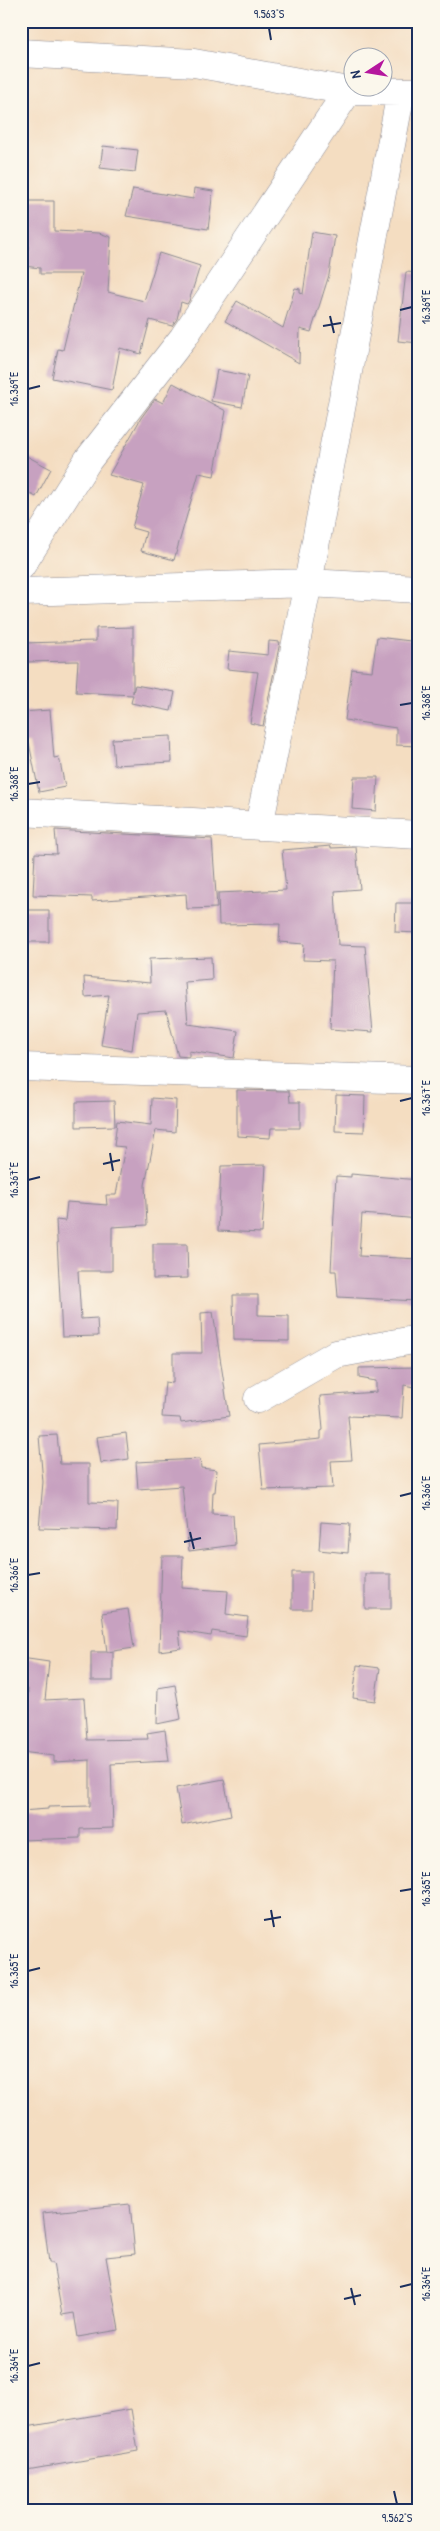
<svg xmlns="http://www.w3.org/2000/svg" width="440" height="2531" font-family="'Patrick Hand',sans-serif">
<style>
.building{fill:#c7a1c0}
.lines{fill:none;stroke-linecap:round;stroke-linejoin:round}
.minor-casing{stroke:#888690;stroke-width:29}
.minor{stroke:#fff;stroke-width:28}
.ticks{fill:none;stroke:#1b2f5e;stroke-width:2}
.neatline{fill:none;stroke:#1b2f5e;stroke-width:2}
.ticks-label{font-size:12px;text-anchor:middle;fill:#1b2f5e}
</style>
<rect width="100%" height="100%" fill="#fbf7ec"/>
<filter id="ink" filterUnits="userSpaceOnUse"><feTurbulence type="fractalNoise" baseFrequency=".02" numOctaves="2"/><feDisplacementMap in="SourceGraphic" scale="10" xChannelSelector="R" yChannelSelector="G"/><feConvolveMatrix kernelMatrix="1 2 1 2 8 2 1 2 1" color-interpolation-filters="sRGB"/></filter>
<filter id="wash" filterUnits="userSpaceOnUse"><feTurbulence type="fractalNoise" baseFrequency=".0096" numOctaves="4" result="noise"/><feDisplacementMap in="SourceGraphic" scale="20" xChannelSelector="R" yChannelSelector="G"/><feGaussianBlur stdDeviation="1.12" result="paint"/><feColorMatrix in="noise" values="0 0 0 0 0 0 0 0 0 0 0 0 0 0 0 0 0 1.4 0 .05"/><feComposite in="paint" operator="in"/></filter>
<g filter="url(#wash)">
<rect width="100%" height="100%" fill="#f4ddc1"/>
<g id="blocks">
<path class="building" d="M103 146 138 150 135 172 100 168Z
M194 188 213 191 208 229 126 216 133 189 193 199Z
M28 201H54V231L99 233 111 237 108 292 144 301 159 253 200 266 189 301 187 304 181 302 177 319 172 326 150 320 141 354 120 348 112 390 52 378 58 349 63 350 81 274H40V268L24 266 25 248 28 249Z
M312 232 335 236 329 275 311 332 300 329 299 363 225 321 237 301 283 328 295 288 300 289V293L303 294Z
M406 272 419 273V343L398 341Z
M217 370 248 376 242 407 211 401Z
M173 383 226 411 214 476 199 473 174 560 141 551 146 532 132 528 144 485 109 475 141 418 155 399 163 403Z
M21 453 51 469 36 497 21 489Z
M133 627V693L135 685 175 692 171 711 131 703 133 695 76 692 78 661 24 662 23 643 96 641V628Z
M377 637 419 642V746L396 745V728L345 720 352 669 372 671Z
M269 641 280 642 263 726 250 723 258 672 227 669 229 651 268 655Z
M50 710 54 758 59 757 65 787 39 792 29 743H23L21 712Z
M171 736 172 762 114 765 112 739Z
M354 777H378L376 811 352 809Z
M55 830 212 839 217 908 187 909 186 894 92 901V897L33 895 35 853 57 854Z
M331 846V848L356 847 360 889 335 891 338 945 365 946 373 1032 330 1029 333 961 303 960 304 944 279 942 280 924 219 925 218 893 286 890 282 850Z
M396 903H419V933L395 932Z
M22 910H49V942H22Z
M211 957 212 980 185 982 188 1024 238 1031 234 1058 189 1051V1057L178 1056 166 1010 137 1012 132 1050 101 1045 109 995 85 997 84 977 150 983 149 959Z
M237 1090 289 1091 290 1102H300V1128H271L270 1138 237 1136Z
M336 1095 365 1096 364 1132 335 1131Z
M152 1098 176 1100 175 1132 156 1130 145 1185 147 1225 112 1227V1271H78L81 1319 97 1318 98 1336 62 1337 56 1220 65 1221 67 1202 107 1205 106 1195H116L125 1147 114 1146 117 1121 151 1125Z
M114 1101 115 1126 76 1127V1102Z
M266 1165 262 1233 218 1231 221 1166Z
M351 1174 419 1180V1219L362 1214 359 1256 419 1259 417 1301 338 1297 336 1271H331L336 1176 351 1177Z
M153 1244H187L188 1278 153 1279Z
M233 1295H258V1315L289 1316V1341L234 1340Z
M213 1312 229 1416 181 1423 180 1418 162 1417 165 1382 173 1383V1353H202L201 1313Z
M419 1367V1388L404 1385 402 1418 348 1416 352 1460 331 1461 333 1488 263 1490 259 1445 321 1439V1431L323 1430 320 1396 376 1392V1381L359 1378V1368Z
M126 1433 129 1459 101 1463 97 1437Z
M57 1435 60 1464H89V1502L118 1503 117 1530 39 1528 43 1482 39 1436Z
M200 1459 201 1468 217 1470 215 1492H213L212 1514 233 1515 235 1545 189 1551 182 1486 138 1489 136 1462Z
M321 1522 350 1524 348 1553 319 1550Z
M162 1556H183L182 1588 228 1591 226 1614 248 1617 246 1636 212 1631 211 1636 179 1631 181 1648 159 1651Z
M292 1572H312L311 1609H292Z
M365 1574H391V1609H365Z
M128 1609 134 1648 107 1652 102 1613Z
M91 1652H113V1681H91Z
M21 1658 49 1662 45 1700 84 1698 87 1740 148 1739 147 1733 165 1730 169 1761 111 1764 113 1828 80 1829V1838L21 1840V1811L48 1809V1807L90 1806V1760L54 1762V1756L21 1752V1733L26 1734 28 1689H21Z
M357 1665 380 1668 375 1701 353 1698Z
M175 1685 181 1719 157 1724 158 1688Z
M224 1779 231 1815 182 1825 176 1788Z
M130 2204 135 2254 106 2257 119 2330 78 2337 74 2313 62 2315 53 2263H49L43 2213Z
M131 2409 138 2451 21 2471V2428Z"/>
</g>
</g>
<g filter="url(#ink)">
<use href="#blocks" fill-opacity="0" stroke="#888690" stroke-width="1"/>
<g class="lines">
<g class="minor-casing">
<path id="minor" d="M21 53 194 63 348 91 419 92
M21 566 88 460 183 338 348 91
M21 592 308 583 419 589
M21 812 419 835
M259 826 308 583 401 92
M21 1067 419 1080
M258 1399 336 1354 419 1339"/>
</g>
<use href="#minor" class="minor"/>
</g>
</g>
<path class="ticks" d="M269 28 271 40M400 310 412 307M330 316 334 333M323 326 341 323M28 389 40 386M400 705 412 703M28 784 40 782M400 1101 412 1098M110 1153 113 1171M103 1164 120 1160M28 1180 40 1177M400 1496 412 1493M190 1532 194 1549M184 1542 201 1538M28 1575 40 1573M400 1891 412 1889M271 1910 274 1927M264 1920 281 1917M28 1971 40 1968M400 2287 412 2284M351 2288 355 2305M344 2299 361 2295M28 2366 40 2363M394 2491 397 2504"/>
<rect width="440" height="2531" fill="none" stroke="#fbf7ec" stroke-width="55"/>
<g transform="translate(368 72) rotate(258)"><circle r="24" fill="#fbf7ec" stroke="#a1a7b3"/>
<path d="M0-4L9 19L0 12L-9 19Z" fill="#b5179e"/>
<text y="-8" font-size="14" font-weight="bold" text-anchor="middle" fill="#1b2f5e">N</text>
</g>
<rect x="28" y="28" width="384" height="2476" class="neatline"/>
<g class="ticks-label">
<text x="269" y="18">9.563°S</text>
<text transform="translate(426 307) rotate(-90)" y="4">16.369°E</text>
<text transform="translate(14 389) rotate(-90)" y="4">16.369°E</text>
<text transform="translate(426 703) rotate(-90)" y="4">16.368°E</text>
<text transform="translate(14 784) rotate(-90)" y="4">16.368°E</text>
<text transform="translate(426 1098) rotate(-90)" y="4">16.367°E</text>
<text transform="translate(14 1180) rotate(-90)" y="4">16.367°E</text>
<text transform="translate(426 1493) rotate(-90)" y="4">16.366°E</text>
<text transform="translate(14 1575) rotate(-90)" y="4">16.366°E</text>
<text transform="translate(426 1889) rotate(-90)" y="4">16.365°E</text>
<text transform="translate(14 1971) rotate(-90)" y="4">16.365°E</text>
<text transform="translate(426 2284) rotate(-90)" y="4">16.364°E</text>
<text transform="translate(14 2366) rotate(-90)" y="4">16.364°E</text>
<text x="397" y="2522">9.562°S</text>
</g>
</svg>
